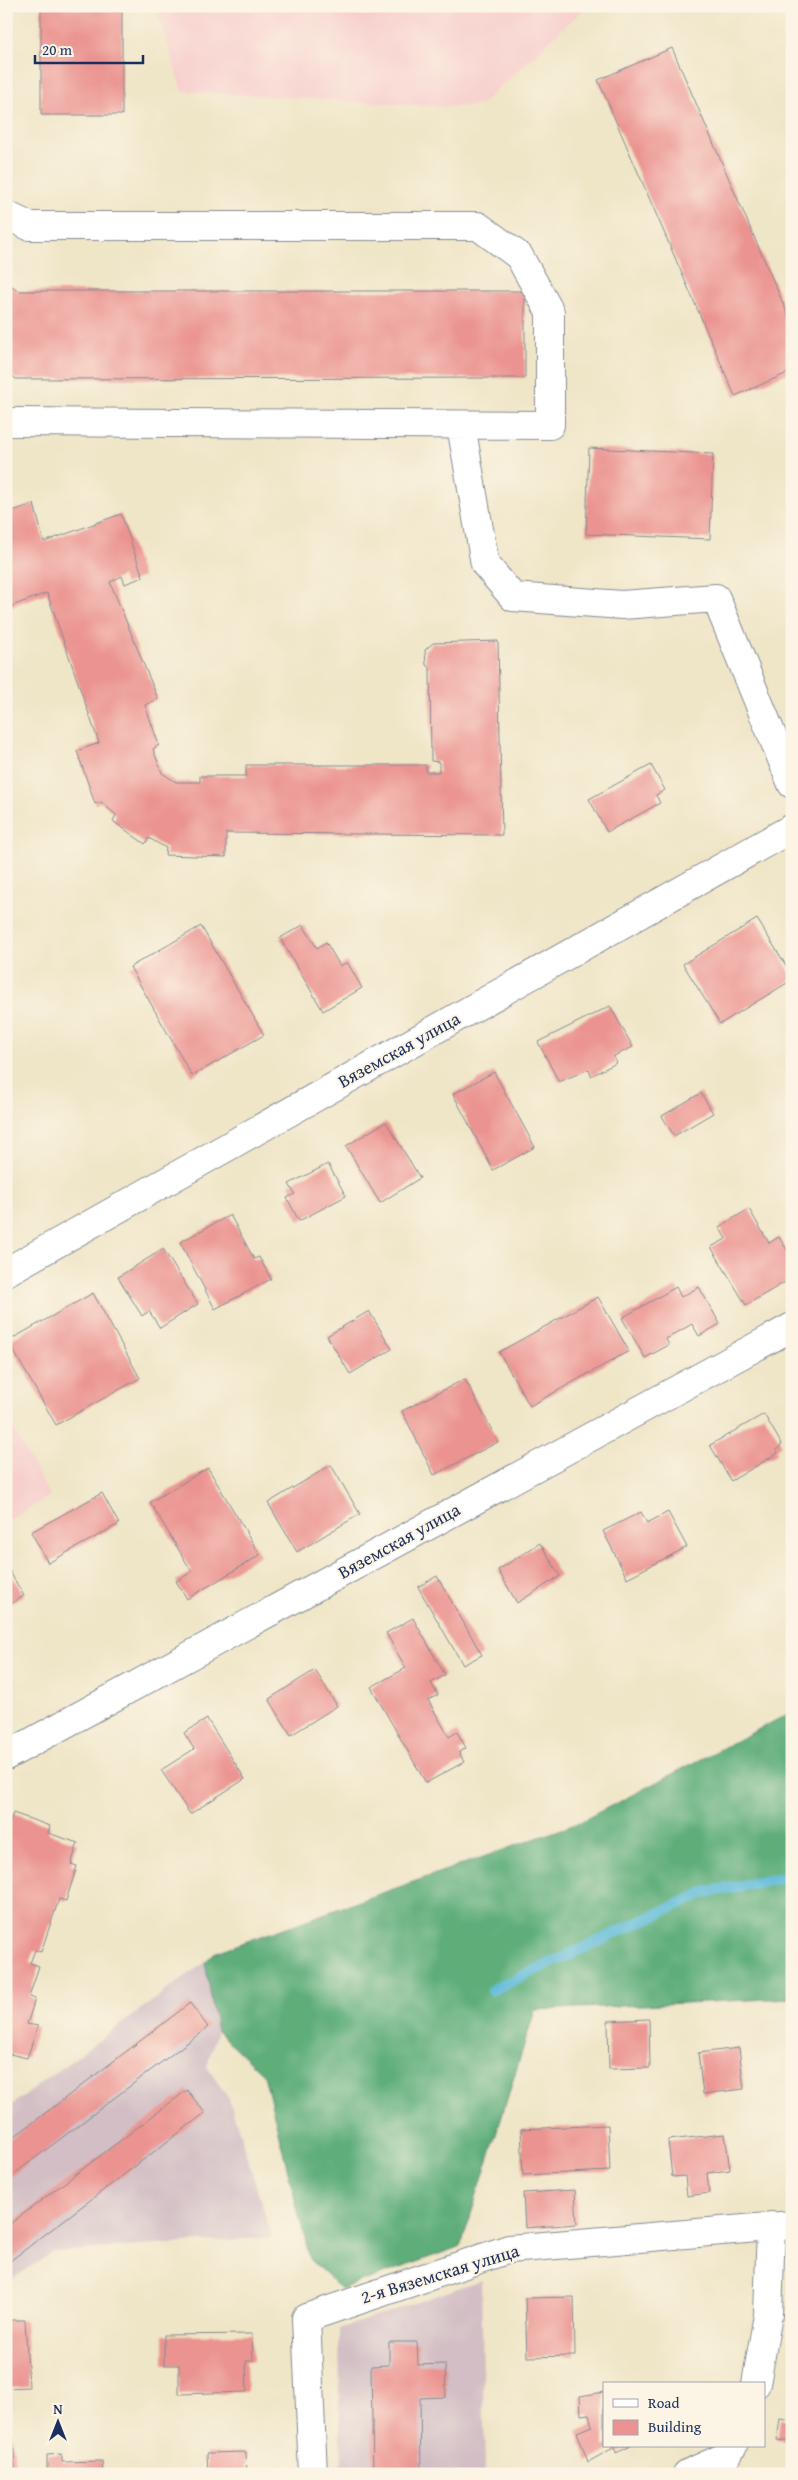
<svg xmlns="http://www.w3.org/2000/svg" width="798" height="2480" font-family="'Gentium Book Plus',serif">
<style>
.built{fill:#f7d0ce}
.industrial{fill:#d2bec4}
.forest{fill:#5fae7a;stroke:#3d6e6c}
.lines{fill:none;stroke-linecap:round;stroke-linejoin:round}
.stream{stroke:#5bbad9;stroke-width:11}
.building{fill:#eb9390}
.minor-casing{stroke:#858a92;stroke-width:30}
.minor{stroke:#fff;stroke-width:28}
.labels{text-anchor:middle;stroke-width:4;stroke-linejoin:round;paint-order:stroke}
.street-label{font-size:18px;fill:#1b2f5e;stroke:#fcf5e5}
</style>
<rect width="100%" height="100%" fill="#fcf5e5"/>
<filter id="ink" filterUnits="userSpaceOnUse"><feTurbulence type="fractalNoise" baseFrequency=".02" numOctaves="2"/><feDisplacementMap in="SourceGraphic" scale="10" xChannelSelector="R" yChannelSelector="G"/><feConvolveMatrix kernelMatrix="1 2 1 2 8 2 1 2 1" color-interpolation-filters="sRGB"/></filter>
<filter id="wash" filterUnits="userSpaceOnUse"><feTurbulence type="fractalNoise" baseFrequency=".0096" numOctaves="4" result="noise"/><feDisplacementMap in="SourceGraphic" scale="20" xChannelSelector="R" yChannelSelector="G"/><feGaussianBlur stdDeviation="1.12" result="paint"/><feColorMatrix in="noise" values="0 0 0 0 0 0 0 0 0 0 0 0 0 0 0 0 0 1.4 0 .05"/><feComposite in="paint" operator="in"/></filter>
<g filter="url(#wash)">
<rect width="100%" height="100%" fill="#efe5c7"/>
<path class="built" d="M156 6H587L480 105 449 107 182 91Z
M6 1416 50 1496 6 1522Z"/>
<path class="industrial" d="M205 1962 217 2031 207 2067 229 2099 272 2237 53 2252 6 2283V2109Z
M481 2280 485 2474H341L339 2329Z"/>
<path class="forest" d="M792 1712V1998L535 2010 461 2246 341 2289 310 2259 264 2075 217 2031 205 1962 214 1953 576 1824Z"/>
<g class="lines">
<path class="stream" d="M492 1990 703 1893 792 1876"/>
</g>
<g id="blocks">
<path class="building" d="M41 6H122V115H41Z
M672 48 792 324V371L735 396 598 80Z
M6 282 19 291H525V378L16 379 6 371Z
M589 448 713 454 710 539 586 534Z
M34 504 44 542 121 514 143 577 125 584 122 576 110 582 158 699 145 705 159 745 153 749 162 773 176 782H200V776H246V765H426V772H439V762L431 761 430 668 426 665 425 650 433 643 498 641 502 835 226 833V857L165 855 166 848 149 838 145 844 113 821 116 815 101 802 95 804 77 751 99 743 47 593 6 608V513Z
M651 765 665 790 656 795 660 803 607 832 589 799Z
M757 919 792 975V980L720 1024 683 964Z
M303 925 317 948 326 942 340 966 347 962 362 988 323 1011 280 938Z
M201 926 264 1035 192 1076 130 967Z
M610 1006 633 1047 614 1056 616 1063 591 1076 589 1069 559 1082 538 1042Z
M494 1072 535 1147 493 1170 453 1094Z
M701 1093 713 1113 674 1136 662 1116Z
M386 1122 420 1178 380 1203 346 1146Z
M328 1164 346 1196 299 1221 287 1198 295 1194 289 1184Z
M749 1209 769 1243 779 1237 792 1258V1278L746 1305 711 1247 726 1239 719 1227Z
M230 1215 254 1259 259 1257 271 1279 215 1309 180 1242Z
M163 1249 198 1304 160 1328 149 1311 142 1316 118 1277Z
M676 1287 681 1297 699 1287 720 1324 699 1336 692 1324 666 1339 669 1345 645 1358 622 1318Z
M93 1293 140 1378 56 1425 8 1341Z
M598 1297 629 1351 530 1406 499 1352Z
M369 1311 392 1349 350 1374 327 1336Z
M465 1379 498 1442 434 1475 402 1411Z
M764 1414 782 1445 776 1450 778 1453 731 1481 710 1445Z
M331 1465 360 1514 297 1552 268 1503Z
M208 1468 260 1555 187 1599 176 1581 192 1572 150 1502Z
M102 1493 119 1524 48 1563 31 1532Z
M641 1512 647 1523 668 1512 687 1547 627 1578 603 1531Z
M540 1543 560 1576 517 1603 498 1570Z
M6 1565 24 1596 6 1606Z
M437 1576 482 1655 463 1665 418 1587Z
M413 1618 445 1675 431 1683 438 1695 428 1700 449 1737 457 1732 466 1748 459 1752 464 1762 426 1783 371 1687 406 1668 386 1633Z
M315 1670 337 1706 291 1735 269 1699Z
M207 1719 245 1779 190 1814 161 1770 194 1749 184 1733Z
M13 1813 50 1826 48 1833 78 1843 71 1864 77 1866 66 1901 59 1899 41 1952 35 1950 30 1963 39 1966 29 1997 35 1999 27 2024 38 2026 27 2058 10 2054 7 2065 6 1833Z
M190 2003 208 2027 6 2180V2143Z
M649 2019 650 2068 609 2069 608 2021Z
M739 2048 744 2089 703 2094 698 2053Z
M187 2090 205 2113 6 2264V2227Z
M608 2125 610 2171 523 2175 521 2129Z
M725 2134 730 2170 707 2173 709 2193 687 2196 685 2176 672 2177 668 2140Z
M575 2190 577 2224 525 2228 523 2193Z
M574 2297 575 2356 527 2357 525 2298Z
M6 2320H25L29 2387 6 2388Z
M252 2334 253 2361H246L247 2392 179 2394V2365H164V2335Z
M389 2342H417L418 2365 445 2364 446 2397 420 2398 421 2474H373L371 2366 389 2365Z
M604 2392V2446H631L616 2453 615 2447 588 2462 577 2432 592 2426 589 2414 581 2415 580 2396Z
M780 2419 792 2421V2442L777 2440Z
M13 2437 15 2474H6V2438Z
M246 2452 247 2474H208L207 2453Z
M62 2454V2462L102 2461 103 2474H47V2455Z"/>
</g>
</g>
<g filter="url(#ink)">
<use href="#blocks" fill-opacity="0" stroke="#858a92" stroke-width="1"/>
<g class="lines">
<g class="minor-casing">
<path id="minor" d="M6 215 29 226H478L519 256 550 312V425L6 422
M461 425 485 564 513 597 622 605 716 598 792 784
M6 1272 792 828
M6 1756 792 1327
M756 2384 768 2315 771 2226
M313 2474 306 2318 509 2249 792 2225
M687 2474 727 2456 733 2446"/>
</g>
<use href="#minor" class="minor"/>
</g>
</g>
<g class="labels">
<g class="street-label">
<text transform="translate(399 1050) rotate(-29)" y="6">Вяземская улица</text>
<text transform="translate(399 1541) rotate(-29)" y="6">Вяземская улица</text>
<text transform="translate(440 2274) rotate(-17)" y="6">2-я Вяземская улица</text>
</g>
</g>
<rect width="798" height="2480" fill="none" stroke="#fcf5e5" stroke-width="25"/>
<rect x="603" y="2382" width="162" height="65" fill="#fcf5e5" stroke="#a2a6af"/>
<rect x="613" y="2399" width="25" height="8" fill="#ffffff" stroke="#a2a6af"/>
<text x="648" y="2408" font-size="15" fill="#1b2f5e">Road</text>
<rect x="613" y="2420" width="25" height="15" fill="#eb9390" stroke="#a2a6af"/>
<text x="648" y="2432" font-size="15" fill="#1b2f5e">Building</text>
<g transform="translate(58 2422)" stroke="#fcf5e5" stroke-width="4" paint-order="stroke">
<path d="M0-4L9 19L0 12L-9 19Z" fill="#1b2f5e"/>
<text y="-8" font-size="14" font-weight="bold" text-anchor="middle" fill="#1b2f5e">N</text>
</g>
<path d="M35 55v8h108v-8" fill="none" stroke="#1b2f5e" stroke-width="2.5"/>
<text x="42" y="55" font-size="15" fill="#1b2f5e" stroke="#fcf5e5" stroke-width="4" paint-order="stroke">20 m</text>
</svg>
